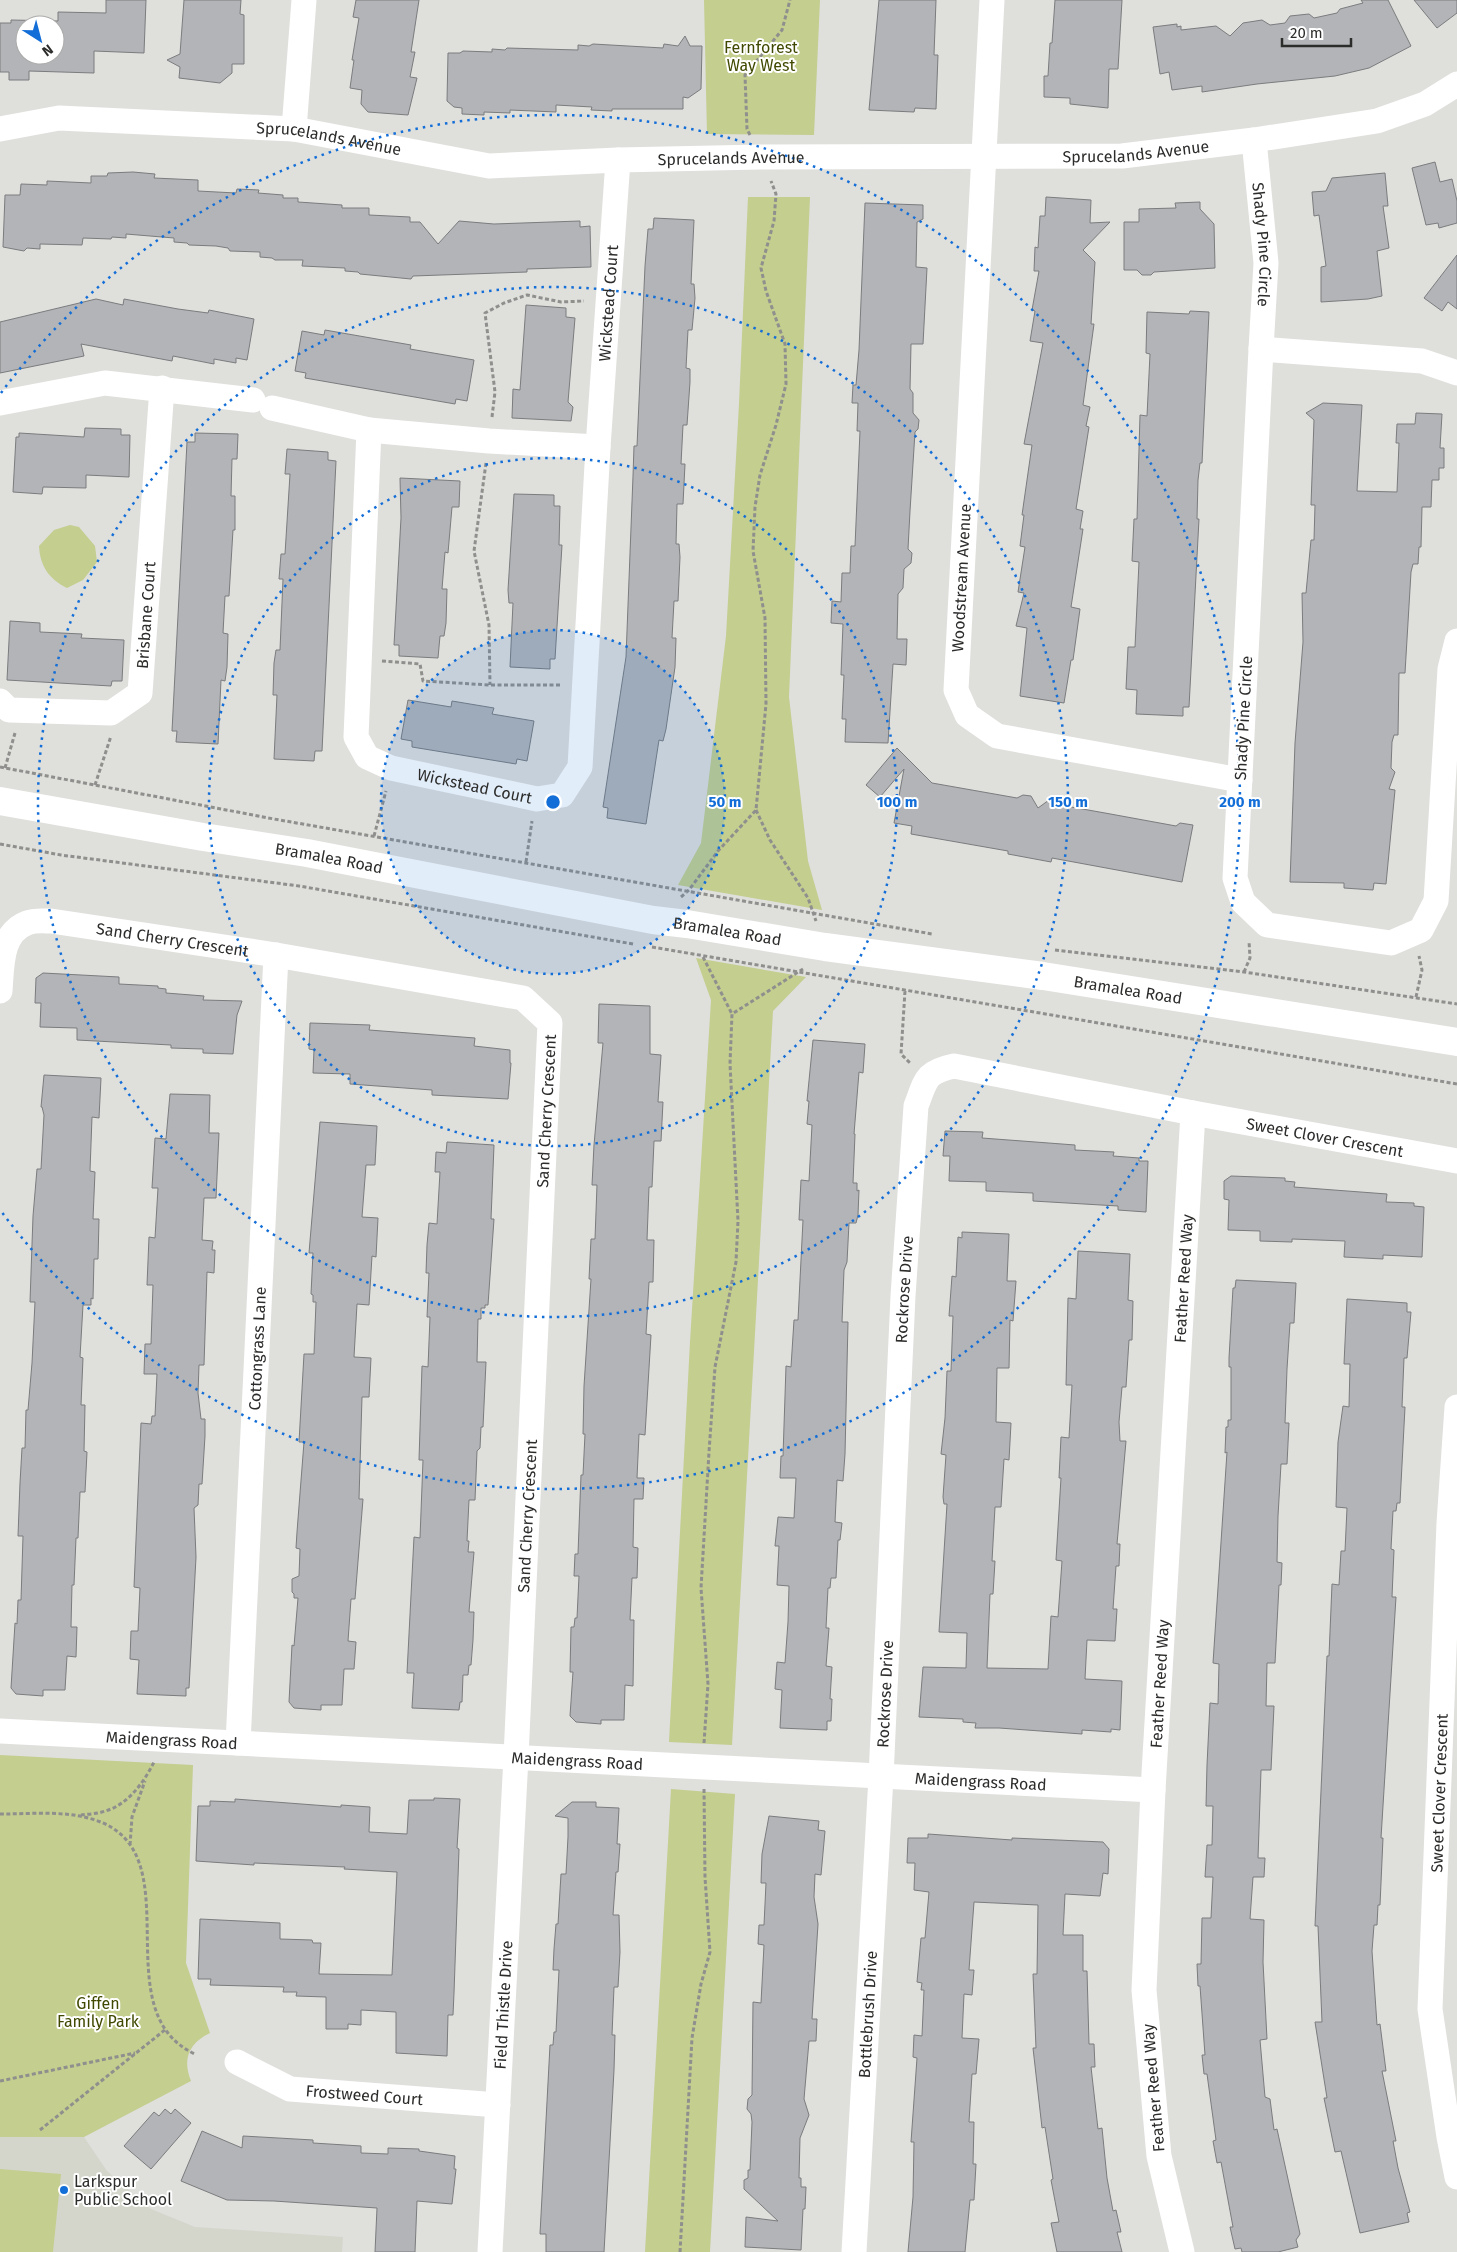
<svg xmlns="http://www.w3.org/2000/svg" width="1457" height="2252" font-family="'Fira Sans',sans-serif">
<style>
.built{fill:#d4d6cb}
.green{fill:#c3ce8f}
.building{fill:#b2b4b7;stroke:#7a7c7e;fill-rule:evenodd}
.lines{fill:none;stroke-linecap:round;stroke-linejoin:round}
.path{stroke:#8f8f8d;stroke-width:3;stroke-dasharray:4 2.5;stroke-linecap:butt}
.street{stroke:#fff;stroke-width:25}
.secondary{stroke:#fff;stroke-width:28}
.ring{fill:none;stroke:#136ed8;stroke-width:2.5;stroke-dasharray:2.5 5}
.poi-dot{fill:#136ed8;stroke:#fff;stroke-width:2}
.labels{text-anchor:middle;stroke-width:4;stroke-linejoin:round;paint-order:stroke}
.park-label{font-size:16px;fill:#414900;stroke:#fff}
.street-label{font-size:16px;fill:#2c2c2b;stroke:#fff}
.poi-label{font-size:16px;fill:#2c2c2b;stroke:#fff;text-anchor:start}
.centre{fill:#136ed8;stroke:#fff;stroke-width:2.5}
.ring-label{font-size:15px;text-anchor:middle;font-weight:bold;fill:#136ed8;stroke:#fff;stroke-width:4;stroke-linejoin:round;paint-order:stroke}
</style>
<rect width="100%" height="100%" fill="#dfdfdc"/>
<path class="built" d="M0 2137H84L107 2171 151 2209 195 2227 343 2237 342 2252H0Z"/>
<path class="green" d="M704 0H820L814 135 707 134Z
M748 197H810L789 697 808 861 822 910 678 885 701 843 726 636 739 404Z
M70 525 79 527 95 546 97 562 83 580 67 588C49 579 40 566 39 546L54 530Z
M696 958 806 977 773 1011 732 1745 669 1742 690 1342 711 1000Z
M0 1755 193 1765 186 1963 210 2033C189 2043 182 2059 191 2081L84 2137H0Z
M671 1789 735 1794 710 2252H645Z
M0 2169 61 2174 53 2252H0Z"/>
<path class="building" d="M106 0H146L144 53 94 51V73L29 71V80H9V72H0V23H11V20L58 21V12L106 13ZM25 25H55V55H25Z
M184 0H241L240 14 244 15V64H232V73L220 83 179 78 180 67 167 60 180 54Z
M356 0H419L411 52H415L410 77 417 78 408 115 368 112 361 104 362 90 350 88 354 60H352L359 18 353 17Z
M879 0H936L934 55H938L936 109 915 108 914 112 869 110Z
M1055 0H1122L1118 69H1109L1108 108 1070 104V98L1044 97V76H1048L1050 43H1052Z
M1361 0H1388L1411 46 1369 68 1335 76 1257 84 1202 92V86L1172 90 1169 72 1160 74 1153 27 1177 24V27L1181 26V30L1216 26 1230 36 1243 23 1262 20 1270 25 1285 23 1290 16 1309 14 1314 18 1337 13 1340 9 1363 3Z
M1414 0H1457V13L1437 28Z
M685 36 690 46H702L701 89 688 98 683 97V109H612V111L591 110 592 107 556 105V112L510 110V113L484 112V115L462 114V108L454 107 447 101 448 53H460L463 51 492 52V49L505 50 507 48 578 50V45L589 46 593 44 663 48 664 44 678 46Z
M1435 162 1440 182 1452 179 1457 201V223L1439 228 1438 223 1426 225 1412 168Z
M133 172 155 174 154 178 198 180V191L236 193 237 189 259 190 258 193 283 195V198H298V202L342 205V208H369V215L410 217V222H420L438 244 459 221 494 224 580 221V227L590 226 591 267 527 269V272L413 276 411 279 360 274 358 272 345 271V268L302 266 303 260H275L272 258 260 257V252L230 251 228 248 216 246 189 245 187 243 174 242V238L126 234V238L112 237 111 239 83 238 82 245 40 244V249L27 248 24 251 3 247 5 195H20L21 184 47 185V181L91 183V176H107L108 173Z
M1385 173 1388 206H1383L1389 248 1377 251 1382 296 1368 299 1321 302V267L1326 266 1319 215 1314 216 1312 192 1326 191 1332 178Z
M1046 197 1091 200 1090 223 1110 222 1083 250 1095 262 1091 324H1094L1083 405 1090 407 1086 426 1089 427 1076 509 1083 511 1080 529H1083L1071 607 1080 609 1073 660H1071L1064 703 1020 696 1027 628 1016 626 1024 593 1018 592 1025 547 1020 546 1024 515H1022L1032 445 1024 444 1043 343 1030 341 1035 311 1032 310 1039 271H1034L1035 247 1038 248 1040 216H1045Z
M1200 202V209L1214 224 1215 268 1154 272 1151 275H1142L1137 270H1124V222H1139V209L1176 208 1175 203Z
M865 203 923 205V219L917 222 916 267 927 268 923 344H911L910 389 913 393V413L919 420 918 429 915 432 910 511 908 549 912 553 911 563 904 569 903 588 898 594 897 639H907L906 665 893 664 888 743 845 742 846 719H842L844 675H841L843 624 831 623 832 601 841 602 842 573H850L851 546H855L860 431H857L858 403H852L853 385H856L859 350Z
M654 218 694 220 691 284H694L695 298 692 330H688L686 368 690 369V382L687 425H683L681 464H685L683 504H677L676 544H679L680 557 678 601H674L672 638H676L675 667 666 729 663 741 659 740 646 824 607 818 608 808 603 807 626 657 633 476 634 446H637L645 266 648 229H653Z
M1457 255V309L1448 302 1442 311 1424 298Z
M96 299 123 305 124 299 178 309 208 313 209 310 254 319 247 360 236 358V363L214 359V364L173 356 172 361 81 344 84 356 0 373V322Z
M526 305 566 308V317L575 318 568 402 573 407 571 421 512 418 513 389 520 390Z
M1190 311 1209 312 1202 463H1200L1198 480 1197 519H1199L1189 707H1183V716L1136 714 1137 690 1126 689 1128 647H1135L1139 562 1132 561 1134 519H1137L1140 415 1147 416 1150 354 1146 353 1147 312 1189 314Z
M325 330 411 345 410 349 474 360 467 401 456 399 455 404 305 378 306 373 295 371 302 331 324 335Z
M1323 403 1362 405 1357 491 1397 492 1399 443H1396L1397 424H1415L1416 413 1442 414 1440 448H1444V468H1439V480H1432L1431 507H1422L1421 547H1419L1418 564H1413L1411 572 1405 673H1399L1398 735H1394L1392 742 1391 768 1395 772 1389 789 1395 790 1386 884 1374 883 1373 890 1344 888V883L1290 882 1295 743 1303 642 1302 593H1306L1311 540H1314L1315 505H1311L1314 420 1306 413Z
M85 428 121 429V435H130L129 477 86 475V488L43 487 42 494 13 492 16 437H19V433L84 437Z
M195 433 238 434 237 459H232L231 496H235V530H233L229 596H225L223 633 228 634 227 667 225 681 221 680 218 744 176 742 177 731H172L187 442H195Z
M287 449 328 452V460L336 461 322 751H315L314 761 274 759 277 695H273L274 663 276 650H280L283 579H279L281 554H285L290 474H285Z
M400 478 460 481 459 507H452L448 553 445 552 442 589H447L446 623 444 636H440L438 658 399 656V645H394L401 518Z
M514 494 554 495V506H560L559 545H562L555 659H550V669L510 667 513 603H509L508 590Z
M10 621 40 623V632L82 634 81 638 124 640 122 681H112L111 686 7 680Z
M408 700 451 707 452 701 494 708 492 714 534 721 527 761 517 759 516 764 412 747V741L401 739Z
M897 748 932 783 1017 798 1023 795 1031 796 1038 808 1049 800 1057 801 1060 805 1105 813 1176 826 1180 823 1193 825 1182 882 1052 858 1051 862 1008 854V851L911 834 912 826 894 823 904 769 880 797 866 785Z
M43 973 119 977V984L158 986V988L166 989V993L204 996 203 1000 242 1001 237 1015 233 1054 203 1053V1049L171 1048V1045L77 1040V1028L40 1027 41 1003H35L36 978Z
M599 1004 650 1006V1054L661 1055 658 1102H663L661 1141H654L652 1187H649L647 1240H654L653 1282H649L646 1334 651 1335 645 1435 639 1434 637 1478H644L643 1499H634L633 1547 638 1548 637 1578H632L630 1620H634L633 1686 625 1685 624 1720H601V1724L576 1722 570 1716 573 1672H570L571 1627H574L575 1618H577L579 1576H574L575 1554H578L581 1475H583L585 1434H583L584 1386 591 1279H589L591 1239H595L597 1185H592L594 1145 603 1043H598Z
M310 1023 370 1025 369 1030 475 1038 474 1046 510 1050V1063H511L508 1099 432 1095V1090L350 1084V1074L313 1073 314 1050 309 1049Z
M813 1040 865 1044 863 1073 859 1072 854 1134H855L853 1183H857V1191L859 1190 858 1215 856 1223H849L847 1262 844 1270 842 1322H848L845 1454 843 1481 837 1480 835 1522 842 1523 840 1540H838L836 1578H831L830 1588H828L826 1628H829L826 1666 832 1667 830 1699H832L831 1721H827V1730L780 1728 782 1690 775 1689 777 1662 785 1663 788 1622 789 1586 777 1585 779 1546H775L778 1517 794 1518 796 1478H780L781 1456H783L786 1366 791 1367 794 1320H798L803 1220H799L801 1180 809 1181 812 1125 807 1124 809 1101H807Z
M44 1075 101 1078 99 1118 92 1117 90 1171 95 1172 93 1219H99L98 1259H94L93 1299 91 1298V1305H83L80 1357 83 1358 81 1405H85L84 1451 87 1452 85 1492H80L78 1538H76L74 1585H72L71 1627H77L76 1657 67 1656 65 1690H43V1696L16 1694 11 1688 15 1623 17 1624 18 1600H21L23 1536H18L20 1483 22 1448H25L26 1410H28L32 1363 35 1302H30L33 1216 37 1169H41L44 1115 42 1107H41Z
M170 1094 210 1095 209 1133H219L216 1198H204L202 1240 213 1241 212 1250H215L214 1273 207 1272 204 1365H199L198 1393 201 1419H205V1436L202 1484H199L198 1505 194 1508 196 1557 189 1688H186V1696L137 1694 139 1660 130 1659 131 1631H138L140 1588 134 1587 141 1423 151 1424 152 1416H155L157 1374H144L145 1344H151L153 1285H147L149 1237 155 1238 158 1188H152L155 1138 166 1139Z
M320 1122 377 1126 375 1165H366L362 1217 378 1218 376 1257 372 1256 369 1305 357 1304 354 1357 371 1358 369 1397H362L359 1499H363L355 1599H351L348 1641 356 1642 354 1669H344L342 1705H321V1710L294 1708 289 1702 292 1645 294 1646 298 1598H294V1594L292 1592V1579L299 1576 300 1549 296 1548 297 1532 304 1442H299L304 1354H314L316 1302H313V1295L311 1294 313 1253H309Z
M945 1131 983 1132 982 1138 1075 1145V1150L1114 1152 1113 1156 1139 1158V1161H1148L1146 1212 1118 1210V1206L1033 1201V1193L986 1191V1182L949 1181 950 1156H943Z
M447 1142 494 1145 491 1219H494L488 1305H485V1308H481V1319H478L477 1362H486L483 1427H481L480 1448 477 1451 475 1500H469L467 1541H469L468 1552H474L469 1612H474L473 1640 471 1665H469L468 1675H463L462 1702H460L459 1710 412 1708 414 1673H407L414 1537 420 1538 423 1460H419L422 1366 428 1367 430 1317H427L429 1273H426L427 1245 429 1223 437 1224 440 1172H435L436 1152 446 1153Z
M1231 1176 1285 1178V1181L1295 1182 1294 1187 1387 1194 1386 1202 1414 1203V1206L1424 1207 1422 1257 1383 1255V1259L1344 1257 1345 1241 1292 1239V1242L1260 1241V1231L1228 1230 1229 1200 1224 1199V1181Z
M962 1232 1009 1234 1007 1281H1016L1013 1321 1010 1320 1009 1368H997L996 1422 1011 1423 1009 1460 1004 1459 1001 1507H995L992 1561H995L993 1594H990L987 1668 1048 1669 1051 1616 1058 1617 1062 1561 1056 1560 1061 1478H1059L1061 1437 1069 1438 1072 1385H1066L1068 1298 1076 1299 1078 1251 1130 1254 1128 1300 1133 1301 1132 1340H1129L1126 1387H1122L1119 1422 1120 1441H1126L1117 1544H1120L1119 1566H1116L1113 1609H1117L1115 1641 1087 1640 1085 1679 1122 1681 1120 1730 1111 1729V1732L1082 1730V1734L999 1728H975L976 1723 963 1722V1719L919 1717 923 1667 966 1668 967 1633 939 1632 947 1504H944L943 1497 946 1455 941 1454 945 1418 947 1371H951L953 1316H949L952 1276 956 1277 958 1237 962 1238Z
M1236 1280 1296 1283 1294 1323H1290L1287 1369 1285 1423H1289L1287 1464H1281L1278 1516 1277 1562 1282 1563 1281 1585H1279L1275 1663H1267L1266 1706H1274L1271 1770H1261L1258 1858H1265L1264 1877H1253L1250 1919 1264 1920 1263 1962 1267 2039 1260 2040 1265 2097 1270 2099 1274 2130 1277 2129 1300 2234 1296 2240 1298 2247 1278 2252H1242L1241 2248 1235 2249 1230 2227H1233L1221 2162 1217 2163 1213 2141 1216 2140 1207 2074H1204L1202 2055H1205L1200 1986H1198L1197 1964H1201L1202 1918H1211L1213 1877H1205L1207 1845H1212L1213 1806H1206L1207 1765 1210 1703 1218 1704 1219 1664 1213 1663 1227 1452 1225 1453 1226 1427H1228V1420H1231V1367H1229V1358L1233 1288H1235Z
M1347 1299 1407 1303V1312H1411L1407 1358H1404L1402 1407H1405L1400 1503H1397L1396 1511H1393L1391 1549 1394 1550 1392 1597H1396L1381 1838H1383L1380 1905H1378L1377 1925H1374L1372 1951 1377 2025 1380 2024 1386 2071H1382L1396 2141H1393L1398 2168 1410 2212 1407 2213 1409 2222 1360 2233 1341 2151 1335 2152 1324 2098H1327L1315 2022H1322L1318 1926H1315L1327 1656H1329L1332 1584 1339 1585 1341 1551H1345L1347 1508 1336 1507 1338 1442 1343 1406 1349 1407 1350 1364H1344Z
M434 1798 460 1799 457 1848 459 1849 454 1993 453 2015H448L447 2056 396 2053V2012L361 2010V2025L348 2024V2029H326V1997L296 1996 297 1992H283L284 1987 210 1985 211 1979H198L200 1919 280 1923V1939L312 1940 313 1943H321L319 1974 392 1975 397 1872 344 1869 345 1867 254 1863V1865L196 1861 198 1806H210V1801L235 1802V1799L341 1807V1805L370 1807 369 1832 407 1834 409 1800H434Z
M572 1802H596V1807L619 1808 617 1844H620L618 1872H616L613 1915H619L620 1952 618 1987H614L612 2035H615L614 2070 604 2252H546V2234H540L550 2045H553L554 2032H556L559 1970H553L554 1949 556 1924H558L561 1874H566L568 1837V1818L555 1816Z
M769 1816 819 1821 818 1830 825 1831 821 1875 815 1874 814 1897 818 1924 812 2019H817L816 2041H809L804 2099 809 2115 800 2138 799 2178H801V2187H806L805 2209H803L801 2250 745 2247 746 2217 778 2221 744 2189V2180L748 2178V2170H750L752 2122 751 2114 747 2109 748 2099 752 2095 753 2002 761 2003 764 1945 758 1944 759 1925H764L766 1883H761L762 1854Z
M928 1834 1012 1840V1838L1103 1842 1109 1849 1108 1874 1103 1873 1100 1896 1065 1894 1063 1935H1083V1971H1087L1089 2044H1094L1095 2067H1091L1098 2129 1102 2128 1107 2178 1113 2211 1116 2210 1121 2232H1117L1122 2252H1057L1051 2223 1059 2222 1051 2180 1053 2179 1045 2127 1042 2128 1033 2048H1036L1033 1974H1037L1038 1905 974 1902 969 1970H974L972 1995 964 1994 962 2038 979 2039 976 2074H972L969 2122H974L973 2164H976L974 2200H970L965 2252H908L913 2197 914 2142H911L917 2058 913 2057 914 2035 922 2036 924 1990H921L922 1983 917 1982 921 1938H925L929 1892 914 1890 915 1863H907L908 1838H928Z
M165 2109 171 2114 175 2109 191 2123 151 2169 124 2146 154 2112 159 2116Z
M202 2131 242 2148 243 2136 313 2140V2143L361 2146V2153L388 2154V2148L419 2149V2151L455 2156 454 2169H456L452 2204 417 2201 415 2252H375L377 2208 274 2201 227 2200 181 2181Z"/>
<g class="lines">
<path class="path" d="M750 135 747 129 745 75 782 30 790 0
M492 417 495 392 485 313 504 303 527 295 561 302 584 301
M486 463 474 551 489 625 490 685
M382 661 420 664 423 681 490 685H562
M0 767 274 819 932 934
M5 768 15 733
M95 785 111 736
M756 810 770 840 808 898 816 921
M374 836 386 791
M0 844 61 855 299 886 633 944
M526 862 532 821
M681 897 689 890 718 851 756 810 766 704 765 618 753 551 755 507 760 475 776 425 786 384 785 344 766 291 761 268 774 221 776 194 771 181
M652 947 1457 1084
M1055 950 1244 972 1457 1004
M703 957 732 1014
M1244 972 1250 958 1249 941
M905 991 901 1054 910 1063
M1416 997 1422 970 1419 956
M704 1743 708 1684 701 1588 709 1452 715 1367 736 1262 738 1221 730 1064 732 1014 803 969
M0 1814C31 1814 65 1810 95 1820 195 1852 101 2011 195 2054
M81 1815C88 1814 97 1814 105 1811 128 1805 144 1782 154 1762
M130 1845 132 1817 145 1781
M0 2081 135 2053
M40 2130 166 2029
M680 2252 692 2038 701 1984 710 1952 705 1877 704 1789"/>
<g class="street">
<path d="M992 0 956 690 967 715 997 736 1240 780"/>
<path id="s1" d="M0 129 59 118 294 129 489 166 618 160 760 157 1122 156 1254 140 1377 121 1425 104 1457 84"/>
<path d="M294 129 304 0"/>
<path id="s2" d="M1254 140 1266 263 1261 349"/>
<path d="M1457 373 1422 361 1261 349 1235 878 1243 902 1267 925 1391 943 1421 930 1436 901 1450 669 1457 641"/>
<path d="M0 403 105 383 253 400"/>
<path d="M272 408 369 430 489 441 598 447"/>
<path id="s3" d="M369 430 356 737 367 757 391 768 537 799 562 795 580 767 598 447 618 160"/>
<path id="s4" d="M0 701 9 710 111 713 140 693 162 388"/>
<path id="s5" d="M0 991C2 967 0 933 27 923 34 920 43 921 51 921L276 955 523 998 550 1023 516 1757 490 2252"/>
<path d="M1457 1407 1449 1523 1430 2009 1449 2137 1457 2177"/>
<path id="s6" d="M0 1731 1153 1790"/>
<path id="s7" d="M238 1743 276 955"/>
<path id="s8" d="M237 2062 290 2089 498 2105"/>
<path id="s9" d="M854 2252 881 1777 903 1296 916 1106C926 1080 925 1072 954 1066L1193 1113 1457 1161"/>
<path id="s10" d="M1182 2252 1159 2156 1144 1990 1153 1790 1193 1113"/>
</g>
<path class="secondary" id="s11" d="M0 801 203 837 307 853 653 920 687 924 825 947 1043 976 1457 1042"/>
</g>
<circle cx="553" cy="802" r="172" fill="#136ed8" fill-opacity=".12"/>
<g class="ring">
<circle cx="553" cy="802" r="172"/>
<circle cx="553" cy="802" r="344"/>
<circle cx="553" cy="802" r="515"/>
<path d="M1 393A687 687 0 1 1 1 1211"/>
</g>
<circle class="poi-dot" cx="64" cy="2190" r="5"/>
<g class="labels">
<g class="park-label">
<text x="761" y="53">Fernforest<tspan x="761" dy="18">Way West</tspan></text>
<text x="98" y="2009">Giffen<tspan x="98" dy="18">Family Park</tspan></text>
</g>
<g class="street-label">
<text dy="6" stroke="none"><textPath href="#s1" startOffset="331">Sprucelands Avenue</textPath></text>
<text dy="6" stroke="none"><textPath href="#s1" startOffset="1141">Sprucelands Avenue</textPath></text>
<text dy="6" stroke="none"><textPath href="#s1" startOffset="736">Sprucelands Avenue</textPath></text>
<text dy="6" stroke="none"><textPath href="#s2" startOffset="105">Shady Pine Circle</textPath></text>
<text dy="6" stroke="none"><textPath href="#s3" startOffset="1029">Wickstead Court</textPath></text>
<text transform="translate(961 578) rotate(-87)" y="6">Woodstream Avenue</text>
<text dy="6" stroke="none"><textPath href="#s4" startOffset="228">Brisbane Court</textPath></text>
<text transform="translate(1243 718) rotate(-87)" y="6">Shady Pine Circle</text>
<text dy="6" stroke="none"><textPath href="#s3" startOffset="442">Wickstead Court</textPath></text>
<text dy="6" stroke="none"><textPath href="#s11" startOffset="334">Bramalea Road</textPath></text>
<text dy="6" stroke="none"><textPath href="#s11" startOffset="739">Bramalea Road</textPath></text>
<text dy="6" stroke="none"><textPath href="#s5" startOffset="225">Sand Cherry Crescent</textPath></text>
<text dy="6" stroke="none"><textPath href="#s11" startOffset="1144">Bramalea Road</textPath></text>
<text transform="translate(546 1111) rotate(-87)" y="6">Sand Cherry Crescent</text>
<text dy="6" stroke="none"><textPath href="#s9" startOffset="1585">Sweet Clover Crescent</textPath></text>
<text dy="6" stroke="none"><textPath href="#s10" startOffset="978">Feather Reed Way</textPath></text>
<text dy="6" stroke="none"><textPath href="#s9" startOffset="964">Rockrose Drive</textPath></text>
<text dy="6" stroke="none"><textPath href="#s7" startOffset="395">Cottongrass Lane</textPath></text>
<text transform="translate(527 1516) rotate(-87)" y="6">Sand Cherry Crescent</text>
<text dy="6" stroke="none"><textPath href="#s10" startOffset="572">Feather Reed Way</textPath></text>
<text dy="6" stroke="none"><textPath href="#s9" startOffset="559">Rockrose Drive</textPath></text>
<text dy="6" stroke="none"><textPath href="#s6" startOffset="172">Maidengrass Road</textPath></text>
<text dy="6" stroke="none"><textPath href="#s6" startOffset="578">Maidengrass Road</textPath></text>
<text dy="6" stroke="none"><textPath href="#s6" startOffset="982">Maidengrass Road</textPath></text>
<text transform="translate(1439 1793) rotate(-88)" y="6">Sweet Clover Crescent</text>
<text transform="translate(503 2005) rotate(-87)" y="6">Field Thistle Drive</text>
<text dy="6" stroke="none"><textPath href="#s9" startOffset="238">Bottlebrush Drive</textPath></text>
<text transform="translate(1153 2088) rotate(-95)" y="6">Feather Reed Way</text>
<text dy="6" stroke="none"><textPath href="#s8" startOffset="134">Frostweed Court</textPath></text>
</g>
<g class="poi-label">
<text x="74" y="2187">Larkspur<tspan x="74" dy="18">Public School</tspan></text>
</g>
</g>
<circle cx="553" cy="802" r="8" class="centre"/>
<g class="ring-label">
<text x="725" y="807">50 m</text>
<text x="897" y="807">100 m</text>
<text x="1068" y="807">150 m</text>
<text x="1240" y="807">200 m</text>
</g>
<g transform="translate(40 40) rotate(144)"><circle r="24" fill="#ffffff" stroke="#ababaa"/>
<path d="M0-4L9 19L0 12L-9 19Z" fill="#136ed8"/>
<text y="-8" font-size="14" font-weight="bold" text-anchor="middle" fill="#2c2c2b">N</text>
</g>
<path d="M1282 38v8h69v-8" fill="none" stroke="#2c2c2b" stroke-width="2.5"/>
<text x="1290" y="38" font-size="15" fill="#2c2c2b" stroke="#ffffff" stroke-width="4" paint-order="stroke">20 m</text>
</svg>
